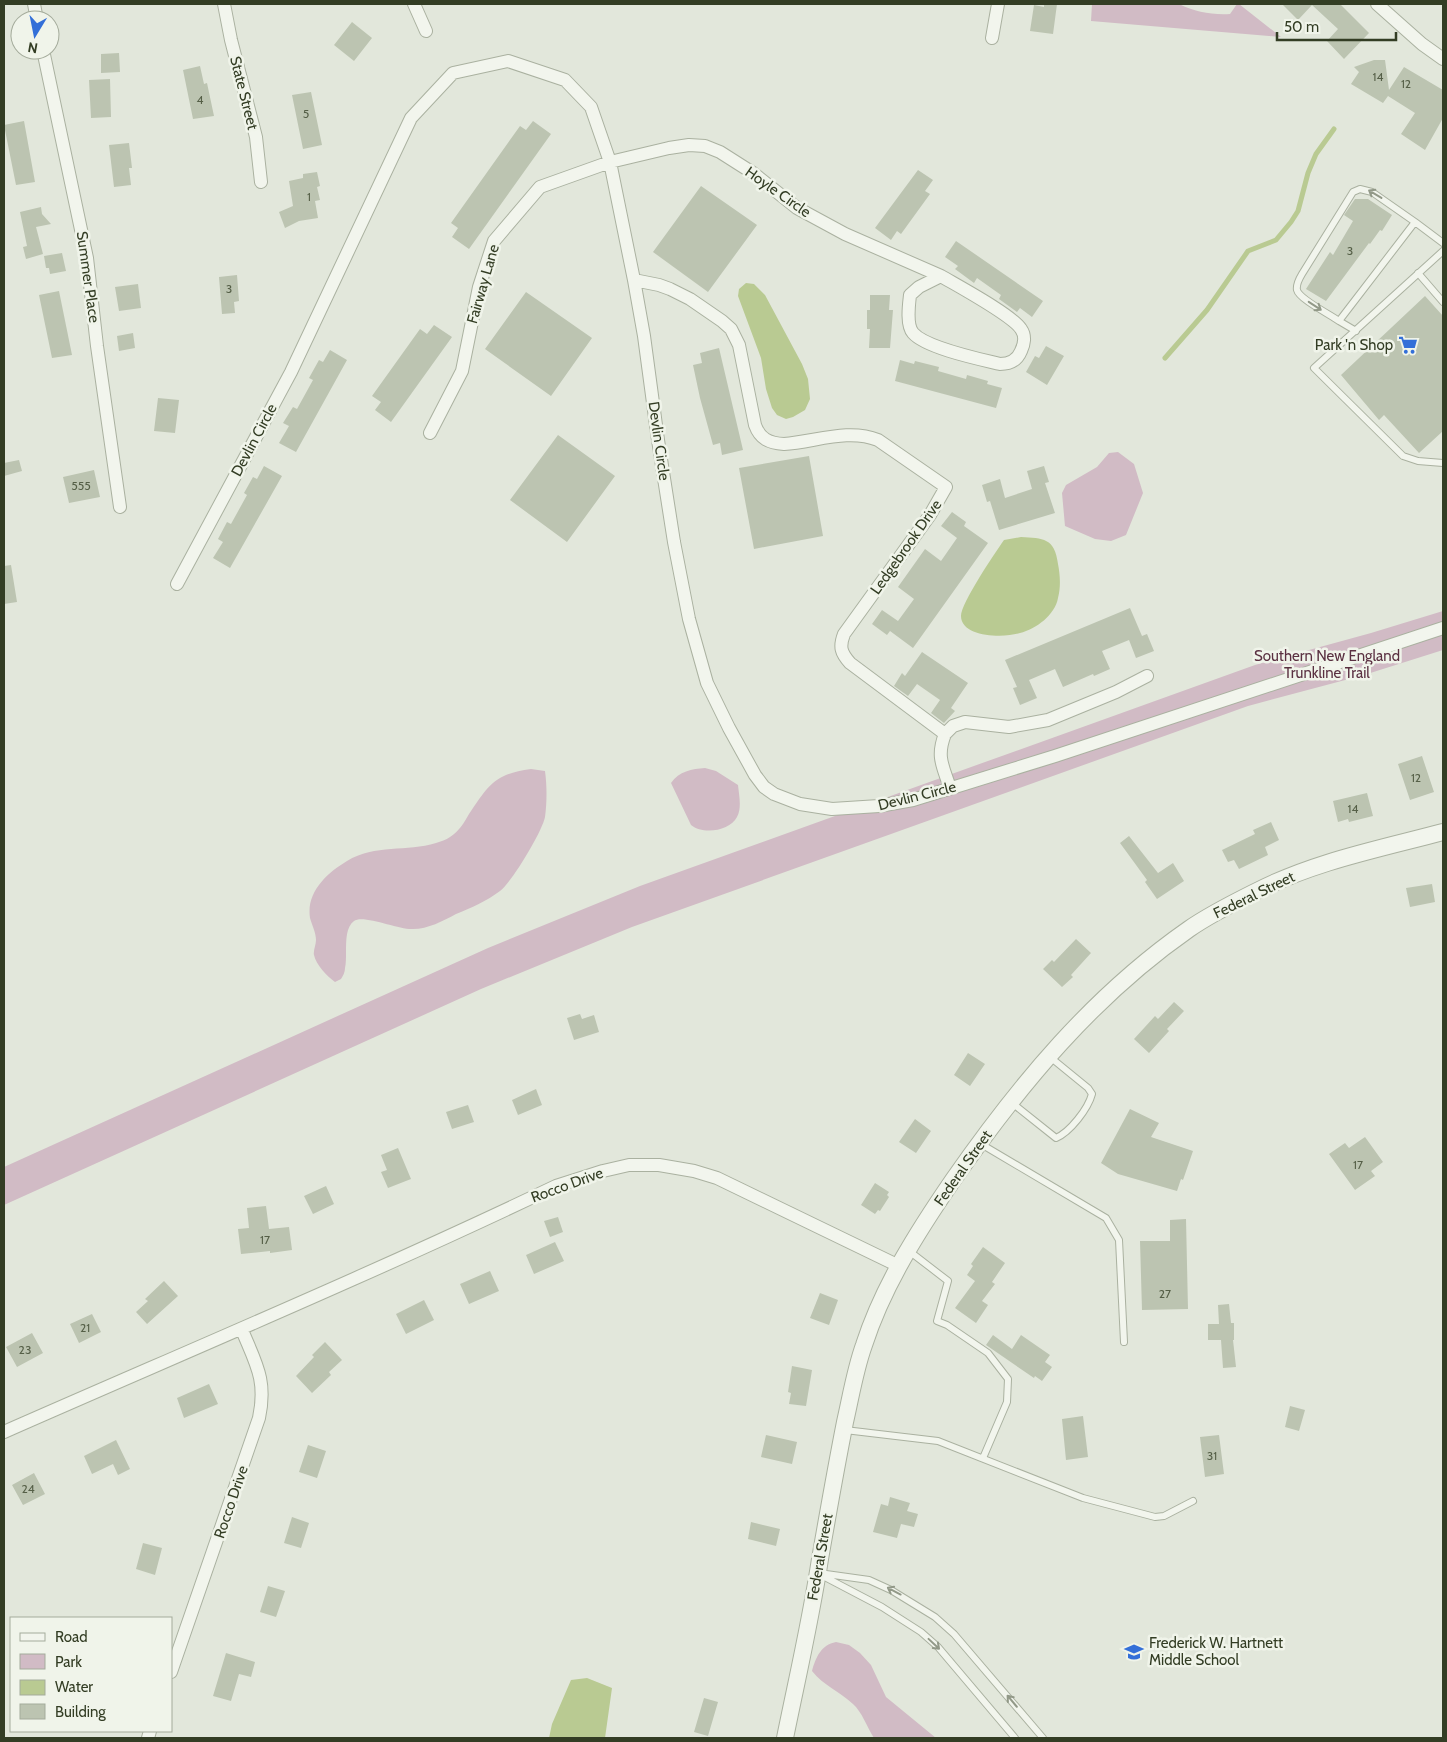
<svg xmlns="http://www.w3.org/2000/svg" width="1447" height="1742" font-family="Cabin,sans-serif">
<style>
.green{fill:#d1bbc5}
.water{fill:#b9ca92}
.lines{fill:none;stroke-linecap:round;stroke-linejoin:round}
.stream{stroke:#b9ca92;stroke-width:5}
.building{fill:#bcc4b1}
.service-casing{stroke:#aab1a0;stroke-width:8}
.minor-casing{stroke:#aab1a0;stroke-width:14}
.tertiary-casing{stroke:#aab1a0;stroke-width:18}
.service{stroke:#f2f5ed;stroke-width:6}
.minor{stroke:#f2f5ed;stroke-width:12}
.tertiary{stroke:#f2f5ed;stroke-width:16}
.oneway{stroke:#929988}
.labels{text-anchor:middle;stroke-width:5;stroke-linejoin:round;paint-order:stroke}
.number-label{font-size:12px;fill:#555f47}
.street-label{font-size:15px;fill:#333d24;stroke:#f0f4ea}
.poi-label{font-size:15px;fill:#333d24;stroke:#f0f4ea;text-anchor:end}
.park-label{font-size:15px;fill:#5a3041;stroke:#f0f4ea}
</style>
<rect width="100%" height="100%" fill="#e2e7db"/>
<path class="green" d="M1092 4H1179C1195 12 1212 15 1230 14L1237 4H1239L1281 37 1091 21Z
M1118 452 1134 464 1143 493 1126 535 1111 541 1095 539 1065 526 1062 493 1066 485 1097 467 1109 453Z
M1443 611V650L1364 675 1248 706 632 927 481 989 4 1205V1167L488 948 640 886 1255 665 1371 633Z
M705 768 716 771 738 785C739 795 742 808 737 817 730 831 703 835 691 825L671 783C679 771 692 769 705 768Z
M531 769 545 771C547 786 547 802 545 817 542 832 512 882 500 891 487 901 471 908 456 914 443 921 428 929 413 929 399 930 363 914 354 921 342 930 348 955 345 968 345 972 343 976 341 979L335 982C327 976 316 965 314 955 313 951 316 945 316 940 316 933 312 925 310 918 306 892 327 873 347 861 375 844 407 852 436 843 441 841 446 840 450 837 459 831 464 823 469 814 489 785 494 774 531 769Z
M836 1642 849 1645 860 1653 871 1665 886 1697 936 1738H874C867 1727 862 1712 853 1704 839 1691 824 1686 812 1671 816 1657 821 1645 836 1642Z"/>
<path class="water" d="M746 283 754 284 765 295 802 364 808 379 810 399 805 410 793 417 786 419 777 415 772 408 766 389 761 358 738 296 739 289Z
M1021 537C1043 538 1055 538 1058 564 1060 574 1061 587 1058 598 1055 615 1036 629 1020 633 1006 638 961 638 961 616 961 603 995 553 1004 540Z
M587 1678 612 1688 605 1738H549L552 1724 571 1680Z"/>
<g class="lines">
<path class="stream" d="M1165 358 1207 310 1248 251 1276 240 1291 222 1298 211 1308 173 1316 154 1334 129"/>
</g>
<path class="building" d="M1044 4H1057L1053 34 1030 31 1034 5 1044 7Z
M1282 4H1340L1369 33 1344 59 1327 41 1338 29 1312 5 1298 20Z
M352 22 372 38 354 61 334 45Z
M119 53 120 72 101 73V54Z
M1374 60H1385L1389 90 1404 67 1443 90V118L1425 150 1401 134 1415 113 1388 96 1383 103 1351 84 1359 72 1354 67Z
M200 66 204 84 207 83 214 116 193 119 183 70Z
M110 79 111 117 91 118 89 80Z
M311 92 322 145 303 149 292 95Z
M24 121 35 182 16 185 4 125Z
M533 121 551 134 469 249 452 237 458 228 451 223 520 126 526 130Z
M129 143 132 168H129L131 185 114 187 109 145Z
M918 170 933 180 925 191 930 194 901 234 897 231 891 240 875 228Z
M317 172 320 186 317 187 320 200 315 201 318 218 299 221 285 228 279 212 293 206 289 181 303 178V174Z
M701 186 757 225 708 292 653 252Z
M1355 199H1368L1392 215 1382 231 1380 230 1370 244 1369 243 1326 301 1306 289 1330 252 1333 255 1353 221 1344 215Z
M41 207 42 214 51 224 36 227 43 254 26 259 23 247 27 246 20 212Z
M956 241 1043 301 1032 317 1020 308 1017 312 999 299 1001 295 977 278 974 283 955 269 958 266 945 257Z
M62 253 66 271 50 274 49 268H46L44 256Z
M237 275 239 301 234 302 235 313 222 314 219 277Z
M138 284 141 308 119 311 115 287Z
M59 291 72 355 52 358 39 295Z
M526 292 592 338 551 396 485 349Z
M870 295H890L889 310H893L890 348H869L870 329H867V310H870Z
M1425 296 1443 316V431L1419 453 1384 415 1379 420 1341 375Z
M434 325 452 337 391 422 375 410 381 402 372 396 420 329 427 334Z
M133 333 135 348 119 351 117 336Z
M1046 346 1064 356 1047 385 1026 372 1035 356 1039 358Z
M719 348 743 450 722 455 720 443 713 445 700 398 693 365 702 363 700 353Z
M330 350 347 360 296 452 279 443 289 426 283 423 293 407 297 409 313 380 309 378 319 360 323 362Z
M900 360 914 364 915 361 939 367 938 371 966 379 967 375 988 381 987 384 1002 388 996 408 895 381Z
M158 398 179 400 175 433 154 431Z
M558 435 615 476 567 542 510 500Z
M809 456 823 536 754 549 739 468Z
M19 460 22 471 4 476V463Z
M264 466 282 476 230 568 213 558 223 542 218 539 227 522 231 524 247 495 244 493 253 477 257 479Z
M1044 466 1049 482 1045 483 1055 513 999 530 990 501 987 502 982 485 1000 479 1005 498 1032 489 1027 471Z
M94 470 100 497 69 503 63 477Z
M952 512 966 522 964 526 988 543 913 648 890 631 887 635 872 624 882 610 898 621 914 599 898 587 925 549 941 561 957 538 941 526Z
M11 565 17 602 4 604V566Z
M1130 608 1142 636 1147 634 1154 651 1136 658 1129 640 1102 651 1110 669 1094 676 1093 674 1063 687 1055 669 1029 680 1037 698 1020 705 1013 688 1017 687 1005 660Z
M922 652 968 683 951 708 955 711 944 723 931 713 940 700 917 684 908 696 894 686 902 673 905 676Z
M1422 756 1434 792 1410 800 1398 764Z
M1367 793 1373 816 1349 822 1348 819 1338 822 1333 801Z
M1271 822 1279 840 1265 847 1268 855 1239 869 1234 860 1228 862 1222 850 1255 834 1253 830Z
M1129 836 1158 873 1173 863 1184 881 1157 899 1145 882 1147 880 1120 843Z
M1432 884 1435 902 1410 907 1406 888Z
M1076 939 1091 953 1071 975 1073 977 1062 987 1043 969 1052 960 1054 962Z
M1174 1002 1184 1011 1167 1029 1169 1031 1149 1053 1134 1039 1155 1016 1158 1019Z
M580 1014 582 1019 594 1015 599 1032 574 1040 567 1018Z
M968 1053 985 1064 970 1086 954 1075Z
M536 1089 542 1105 518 1115 512 1100Z
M468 1105 474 1122 452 1129 446 1112Z
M1130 1109 1159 1123 1151 1137 1193 1151 1183 1180 1181 1179 1177 1191 1118 1174 1101 1163Z
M915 1119 931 1131 916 1153 899 1142Z
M1365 1137 1383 1162 1371 1171 1375 1176 1355 1190 1329 1154 1345 1143 1349 1148Z
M398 1148 411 1179 388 1188 381 1172 387 1170 381 1155Z
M875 1183 889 1192 887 1195 889 1197 880 1211 878 1210 875 1214 861 1205Z
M326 1186 334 1204 313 1214 304 1196Z
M266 1206 269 1229 289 1227 292 1250 270 1253V1251L241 1254 238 1229 249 1228 247 1208Z
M558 1217 563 1232 550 1237 544 1221Z
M1186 1219 1188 1309 1142 1310 1140 1241H1170V1220Z
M555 1242 564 1261 534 1274 526 1255Z
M983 1247 1005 1263 992 1282 995 1284 982 1301 988 1305 976 1323 955 1308 975 1281 967 1275 973 1266 971 1264Z
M490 1271 499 1291 469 1304 460 1284Z
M164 1281 178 1296 147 1324 136 1312 148 1301 145 1299Z
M820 1293 838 1300 829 1325 810 1318Z
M424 1300 434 1320 406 1334 396 1314Z
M1229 1304 1231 1323H1234V1340H1233L1236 1367 1223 1368 1221 1340H1208V1324H1219L1218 1305Z
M92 1314 101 1332 79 1343 70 1324Z
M32 1333 43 1353 17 1367 6 1347Z
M993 1335 1012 1349 1021 1335 1050 1355 1045 1362 1052 1367 1042 1381 1035 1376 1034 1378 986 1345Z
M325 1342 342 1360 329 1372 331 1375 312 1393 296 1376 314 1357 312 1355Z
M792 1366 812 1370 806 1406 789 1404 791 1393 788 1392Z
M209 1384 218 1404 184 1418 177 1398Z
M1290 1406 1305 1410 1299 1431 1285 1427Z
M1083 1416 1088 1457 1066 1460 1062 1419Z
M766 1435 797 1442 792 1464 761 1457Z
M1219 1435 1224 1474 1205 1477 1200 1437Z
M116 1440 130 1469 118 1475 113 1464 92 1474 84 1456Z
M308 1445 326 1451 317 1478 299 1472Z
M34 1473 45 1494 23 1505 12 1485Z
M890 1497 910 1503 907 1511 918 1514 914 1527 901 1524 897 1538 873 1532 881 1504 888 1506Z
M292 1517 309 1523 301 1548 284 1543Z
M751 1522 780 1529 776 1546 748 1539Z
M143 1543 162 1548 155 1575 136 1569Z
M268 1586 285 1591 276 1617 260 1612Z
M226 1653 255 1662 251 1677 239 1674 231 1701 213 1696Z
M704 1698 718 1702 708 1736 694 1732Z"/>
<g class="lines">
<g class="service-casing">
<path id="service" d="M1443 251 1314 368 1403 456 1418 461 1443 463
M1418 273 1443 302
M1339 321C1331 315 1299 299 1297 290 1296 285 1299 279 1302 274L1353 192 1360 189 1372 192 1415 222
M1356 331 1339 321 1415 222 1443 243
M1012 1103 1056 1138C1070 1132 1088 1109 1092 1094L1088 1088 1050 1057
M981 1144 1106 1218 1119 1240 1124 1342
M909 1251 948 1281 937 1321 947 1325 988 1353 1008 1379 1007 1402 983 1458
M845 1430 938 1441 1083 1498 1155 1517 1164 1516 1193 1501
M819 1573 869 1580 891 1590 935 1617 954 1634 1043 1738
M821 1575 882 1607 921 1632 938 1647 1015 1738"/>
</g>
<g class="minor-casing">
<path id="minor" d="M34 4 37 20
M224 4 231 40 256 137 261 182
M414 4 426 31
M1377 4 1422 44 1443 59
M992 38 998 4
M43 50 87 258 97 346 120 507
M634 280 659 285 670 289 690 299 722 321 731 329 739 345 755 425C760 439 769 443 784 444 815 442 848 428 878 440L946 487 930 515 844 634C839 647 841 653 850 663L945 734 953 726 965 722 1009 727 1048 720 1116 692 1147 676
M430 433 462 371 479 287 494 241 540 187 610 162 669 148 689 145 705 146 720 152 753 173 797 208 845 234 941 276 919 287 910 295C909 304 906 325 913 333 926 348 979 359 1000 364 1009 364 1017 361 1021 351 1024 345 1026 336 1021 329 1012 315 958 286 941 276
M177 584 291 372 411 118 453 73 508 61 565 80 591 107 610 162 634 280 644 336 658 440 674 542 689 619 707 683 729 728 755 775 764 787 774 794 800 804 832 809 879 806 913 800 1055 756 1443 628
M945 734C936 757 943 766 950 788
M4 1432C188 1351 374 1273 556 1186L603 1171 629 1165H659L694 1171 717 1178 899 1266
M171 1672 259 1418C267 1380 256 1364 242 1330
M148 1738 150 1731"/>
</g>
<g class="tertiary-casing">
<path id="tertiary" d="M785 1738C797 1679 811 1619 820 1559 828 1513 836 1468 845 1422 851 1396 855 1370 864 1345 883 1286 918 1231 953 1180 1020 1084 1093 996 1189 929 1209 915 1231 904 1253 893 1312 862 1379 849 1443 832"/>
</g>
<use href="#service" class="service"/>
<use href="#minor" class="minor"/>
<use href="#tertiary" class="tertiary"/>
</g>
<defs><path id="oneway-shaft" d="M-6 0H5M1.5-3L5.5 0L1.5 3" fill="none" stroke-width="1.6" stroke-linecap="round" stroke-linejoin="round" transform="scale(1.25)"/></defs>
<g class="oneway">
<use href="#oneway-shaft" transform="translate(1375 194) rotate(-149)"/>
<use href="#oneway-shaft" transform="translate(1315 306) rotate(33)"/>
<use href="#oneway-shaft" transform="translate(894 1591) rotate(-152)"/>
<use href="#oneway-shaft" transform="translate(934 1644) rotate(43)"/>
<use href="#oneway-shaft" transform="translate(1012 1701) rotate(-130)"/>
</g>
<defs>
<g id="supermarket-bare" transform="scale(1.5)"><path d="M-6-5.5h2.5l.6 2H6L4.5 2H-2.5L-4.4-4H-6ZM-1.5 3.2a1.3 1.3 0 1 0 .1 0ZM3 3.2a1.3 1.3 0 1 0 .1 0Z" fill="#336fd8" stroke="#f0f4ea" stroke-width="2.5" paint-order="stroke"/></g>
<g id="school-bare" transform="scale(1.5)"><path d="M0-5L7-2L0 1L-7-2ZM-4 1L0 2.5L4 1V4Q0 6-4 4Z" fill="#336fd8" stroke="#f0f4ea" stroke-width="2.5" paint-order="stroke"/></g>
</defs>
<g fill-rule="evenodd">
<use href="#supermarket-bare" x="1408" y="345"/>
<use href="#school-bare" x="1134" y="1652"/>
</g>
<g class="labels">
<g class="number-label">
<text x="1378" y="81">14</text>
<text x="1406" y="88">12</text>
<text x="200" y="104">4</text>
<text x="306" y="118">5</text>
<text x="309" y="201">1</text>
<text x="1350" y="255">3</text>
<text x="229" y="293">3</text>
<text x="81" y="490">555</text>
<text x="1416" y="782">12</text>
<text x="1353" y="813">14</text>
<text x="1358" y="1169">17</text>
<text x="265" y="1244">17</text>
<text x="1165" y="1298">27</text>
<text x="85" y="1332">21</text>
<text x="25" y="1354">23</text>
<text x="1212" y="1460">31</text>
<text x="28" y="1493">24</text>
</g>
<g class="street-label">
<text transform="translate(244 93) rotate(76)" y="5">State Street</text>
<text transform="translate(778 192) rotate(35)" y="5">Hoyle Circle</text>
<text transform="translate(88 277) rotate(82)" y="5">Summer Place</text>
<text transform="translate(483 284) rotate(-74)" y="5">Fairway Lane</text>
<text transform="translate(254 440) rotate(-62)" y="5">Devlin Circle</text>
<text transform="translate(659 441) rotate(82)" y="5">Devlin Circle</text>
<text transform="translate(906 547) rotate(-55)" y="5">Ledgebrook Drive</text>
<text transform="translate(917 796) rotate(-14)" y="5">Devlin Circle</text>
<text transform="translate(1254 895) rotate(-26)" y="5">Federal Street</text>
<text transform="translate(963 1168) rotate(-55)" y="5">Federal Street</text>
<text transform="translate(567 1185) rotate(-20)" y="5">Rocco Drive</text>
<text transform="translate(231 1502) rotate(-71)" y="5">Rocco Drive</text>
<text transform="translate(820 1557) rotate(-80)" y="5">Federal Street</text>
</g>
<g class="poi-label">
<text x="1393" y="350">Park 'n Shop</text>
<text x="1149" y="1648" text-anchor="start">Frederick W. Hartnett<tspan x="1149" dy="17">Middle School</tspan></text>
</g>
<g class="park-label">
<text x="1327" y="661">Southern New England<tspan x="1327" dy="17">Trunkline Trail</tspan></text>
</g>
</g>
<rect width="1447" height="1742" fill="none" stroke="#333d24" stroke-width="10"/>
<rect x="10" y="1617" width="162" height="115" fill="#f0f4ea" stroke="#a4ab9b"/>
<rect x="20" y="1633" width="25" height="8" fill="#f2f5ed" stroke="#a4ab9b"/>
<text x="55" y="1642" font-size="15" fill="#333d24">Road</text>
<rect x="20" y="1654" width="25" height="15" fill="#d1bbc5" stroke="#a4ab9b"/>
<text x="55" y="1667" font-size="15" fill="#333d24">Park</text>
<rect x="20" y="1680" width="25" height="15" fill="#b9ca92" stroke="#a4ab9b"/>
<text x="55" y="1692" font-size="15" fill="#333d24">Water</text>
<rect x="20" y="1704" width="25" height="15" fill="#bcc4b1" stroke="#a4ab9b"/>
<text x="55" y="1717" font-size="15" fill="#333d24">Building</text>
<g transform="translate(35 35) rotate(190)"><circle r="24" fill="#f0f4ea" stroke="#a4ab9b"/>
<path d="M0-4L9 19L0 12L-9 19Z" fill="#336fd8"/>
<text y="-8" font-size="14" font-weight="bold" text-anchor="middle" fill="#333d24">N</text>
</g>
<path d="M1277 32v8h119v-8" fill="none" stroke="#333d24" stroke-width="2.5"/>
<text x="1284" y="32" font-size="15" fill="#333d24" stroke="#f0f4ea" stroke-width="4" paint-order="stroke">50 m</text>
</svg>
